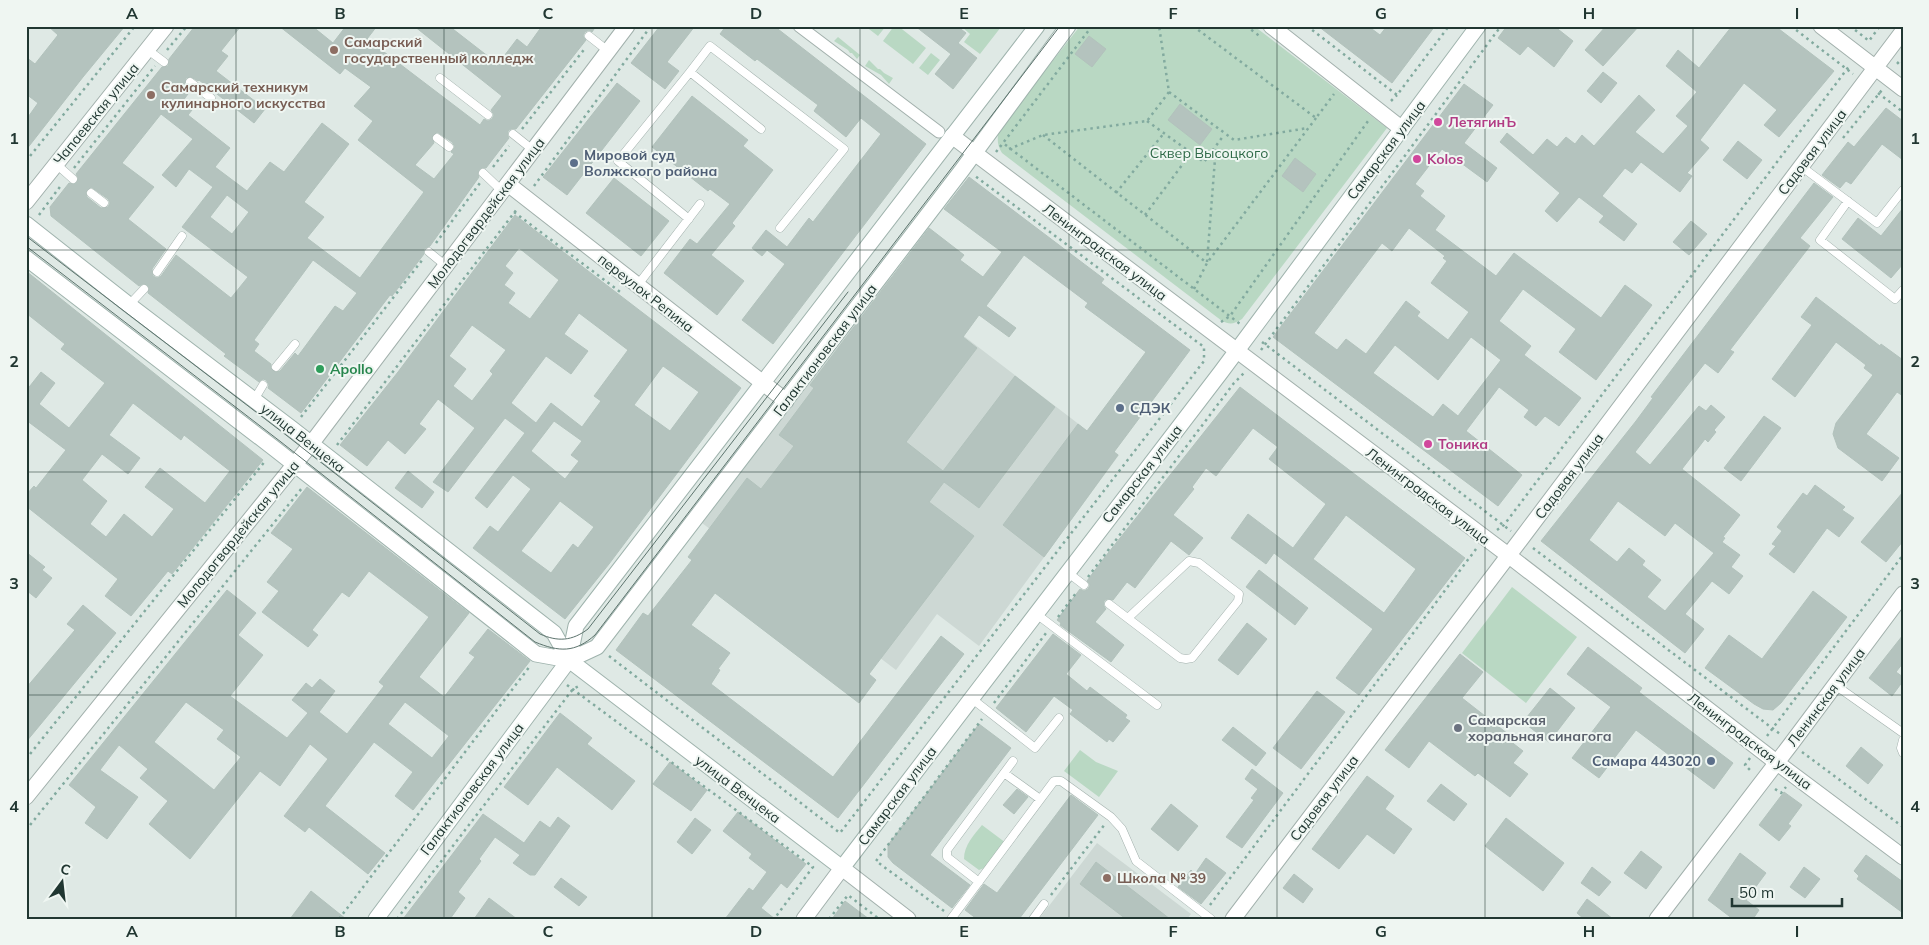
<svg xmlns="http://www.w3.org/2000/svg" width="1929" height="945" font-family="Mulish,sans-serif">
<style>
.built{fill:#cdd8d4}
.green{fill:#b9d8c3}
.building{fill:#b4c3be;stroke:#b2c2bc;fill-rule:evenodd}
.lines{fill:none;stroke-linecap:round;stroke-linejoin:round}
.service-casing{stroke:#a2b0ac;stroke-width:9}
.pedestrian-casing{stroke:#a2b0ac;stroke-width:13}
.minor-casing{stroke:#a2b0ac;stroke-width:17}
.tertiary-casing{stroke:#a2b0ac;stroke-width:17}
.secondary-casing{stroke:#9fb3ad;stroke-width:17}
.path{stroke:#82aa9f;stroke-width:2.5;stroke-dasharray:2.5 4;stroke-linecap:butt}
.service{stroke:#fff;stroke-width:8}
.pedestrian{stroke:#fff;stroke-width:11}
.minor{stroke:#fff;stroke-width:15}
.tertiary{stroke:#fff;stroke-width:15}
.secondary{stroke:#fff;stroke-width:15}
.tram{stroke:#5c736d;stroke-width:1}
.grid{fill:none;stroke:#213732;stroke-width:1;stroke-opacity:0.55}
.education-dot{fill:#8d6e63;stroke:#eff6f2;stroke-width:2}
.hotel-dot{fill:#d1479c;stroke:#eff6f2;stroke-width:2}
.service-dot{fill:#5c6f8a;stroke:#eff6f2;stroke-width:2}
.leisure-dot{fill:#2e9e5b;stroke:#eff6f2;stroke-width:2}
.worship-dot{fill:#6b7280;stroke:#eff6f2;stroke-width:2}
.labels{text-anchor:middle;stroke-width:4;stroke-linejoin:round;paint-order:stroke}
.education-label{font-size:14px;font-weight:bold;fill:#785e54;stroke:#eff6f2;text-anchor:start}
.street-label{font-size:14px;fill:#213732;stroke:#eff6f2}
.hotel-label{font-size:14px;font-weight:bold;fill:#b23c85;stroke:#eff6f2;text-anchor:start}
.park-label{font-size:14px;fill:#2f6a48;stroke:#eff6f2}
.service-label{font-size:14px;font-weight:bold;fill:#4e5e75;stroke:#eff6f2;text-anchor:start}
.leisure-label{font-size:14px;font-weight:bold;fill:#27864d;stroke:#eff6f2;text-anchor:start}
.worship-label{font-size:14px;font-weight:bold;fill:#5b616d;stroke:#eff6f2;text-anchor:start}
.neatline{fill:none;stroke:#213732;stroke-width:2}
.grid-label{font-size:16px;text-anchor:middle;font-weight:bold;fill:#213732}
</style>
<rect width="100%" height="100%" fill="#dfe9e5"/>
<path class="built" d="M888 278 1119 455 979 646 937 614 896 670 702 523Z
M1097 843 1191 914 1187 919H1039Z"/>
<path class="green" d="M865 26H886L878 36Z
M894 26H898L926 48 913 64 883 41Z
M961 26H1000L1001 27 980 54 964 42 970 34Z
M1080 26H1254L1387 128 1242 319C1234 324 1230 325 1222 321L1002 153C997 145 997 139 999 129Z
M838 37 860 55 857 59 852 53H850L848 50 834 41Z
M931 53 940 60 928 75 919 68Z
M869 60 878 69H880L884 73 893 78 889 84 881 75 865 66Z
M1512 587 1577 637 1526 703 1462 653Z
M1080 750 1096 762 1118 771 1099 797 1064 771Z
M982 825 1006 843 987 867 979 870 964 859C964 845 974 835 982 825Z"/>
<path class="building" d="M48 26H125L83 77 26 150V120L38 103 26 94V57L35 64 58 35Z
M195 26H241L221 51 228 56 216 71 265 109 254 123 199 80 198 81 191 77 186 78 185 85 191 90 182 102 192 110 188 115 230 148 215 167 247 191 270 162 284 172 322 123 349 144 304 202 324 217 307 238 360 278 424 192 358 140 373 121 354 106 371 87 345 68 340 74 279 26H312L333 43 346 26H377L367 39 480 125 484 119 488 121 492 119 494 115 491 110 502 96 414 26H449L498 64 517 39 527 47 542 26H596L592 32 589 30 585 32 583 36 586 40 516 129H511L508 131V136L509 138 486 168H482L479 170 478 174 479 177 430 246 424 249V254L392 296 390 295 301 413 268 388 269 385 266 380 263 379 259 382 224 356 226 354 148 293 149 288 147 285 143 284 139 286 51 216 50 207 69 183 74 184 77 182 78 178 76 174 162 67 168 66 169 59ZM161 114 193 139 162 175 176 187 189 169 213 187 182 227 248 277 231 298 176 255 161 276 157 278 153 276 152 269 166 249 128 219 154 187 122 163ZM437 132 452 142 455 147 451 152 454 154 434 179 415 165 434 143 432 137ZM91 187 108 199 110 203 108 207 101 208 87 197 86 192ZM227 195 249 212 232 234 210 217ZM313 260 357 293 343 311 335 306 298 356 295 353 280 371 275 372 271 368V364L254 351 259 344 254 340Z
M660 26H695L667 62 679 71 665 89 631 63Z
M726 26H774L926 144 773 344 742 320 785 264 767 250 762 256 752 248 766 230 787 247 809 218 813 222 881 134 861 118 846 137 814 111 818 105 757 59 755 61 720 34Z
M915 26H957L966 33 958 43 977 58 953 89 935 74 951 54Z
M1318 26H1368L1380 35 1387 26H1435L1392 83Z
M1507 26H1554L1573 41 1554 67 1528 46 1520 55 1498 38Z
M1606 26H1639L1603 66 1585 50Z
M1732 26H1775L1834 71 1779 137 1764 125 1777 110 1744 83 1700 140 1709 148 1687 173 1692 176 1680 192 1641 162 1632 173 1625 168 1602 196 1637 224 1624 241 1599 222 1604 216 1579 197 1557 222 1545 211 1560 193 1500 142 1507 133 1533 155 1547 139 1557 147 1566 137 1575 144 1582 135 1594 146 1639 95 1655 110 1635 132 1663 154 1688 126 1676 116 1697 92 1666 66 1678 50 1699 68Z
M1089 36 1106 49 1092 67 1075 54Z
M1603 72 1617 83 1601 103 1587 91Z
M617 83 640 101 567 195 543 177Z
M1464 84 1493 105 1464 143 1497 168 1487 182 1442 149 1415 184 1424 191 1420 196 1445 216 1435 230 1496 276 1514 253 1601 318 1625 285 1652 305 1596 380 1559 352 1576 329 1523 289 1499 321 1531 346 1524 355 1581 398 1559 426 1545 416 1536 426 1524 417 1529 410 1499 387 1466 431 1522 475 1498 506 1273 337ZM1409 228 1445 256 1443 258 1447 261 1431 283 1469 312 1448 340 1417 316 1420 312 1406 301 1366 354 1346 339 1337 350 1314 333 1382 243 1392 251ZM1471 337 1501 360 1458 416 1443 404 1433 417 1373 373 1395 345 1438 380Z
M692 96 748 140 743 146 773 170 732 223 735 226 711 255 744 281 717 315 664 273 690 239 697 244 730 204 710 189 708 191 652 147Z
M1180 104 1212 129 1200 145 1168 120Z
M1886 108 1903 121V160L1882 144 1851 184 1846 181 1840 188 1822 175 1848 142 1854 147Z
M1738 141 1762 160 1747 179 1723 160Z
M1295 158 1316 174 1303 192 1282 176Z
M969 177 1104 279 1101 283 1190 350 1114 452 1118 455 1044 557 1003 525 1078 424 1087 431 1146 352 1085 307 1088 303 1024 255 986 306 1016 328 1009 337 979 315 963 337 977 348 906 442 943 471 1015 376 1055 407 979 508 944 482 929 502 974 536 869 674 876 680 859 703 715 593 691 625 730 653 718 669 720 670 711 684 833 777 941 636 964 654 838 818 616 650 643 613 648 616 692 560 688 557 747 478 761 489 794 446 779 435 814 388 810 385 929 228 964 255 960 260 983 277 1002 252 944 209Z
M614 178 669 221 641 256 586 213Z
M1814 183 1833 197 1800 238 1810 246 1730 350 1734 352 1718 373 1705 363 1635 452 1650 465 1699 406 1706 411 1711 405 1725 417 1714 430 1716 432 1708 442 1705 439 1682 469 1740 515 1723 537 1725 538 1722 542 1740 555 1731 567 1743 576 1729 594 1712 581 1685 614 1704 629 1685 653 1541 541 1636 421 1653 398 1651 397ZM1618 501 1665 536 1675 523 1714 553 1665 611 1647 597 1661 580 1642 565 1645 561 1629 548 1617 562 1589 540Z
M1903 208V264L1891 278 1842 239 1858 218 1881 236Z
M515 215 741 388 609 564 565 619 473 548 490 526 498 532 531 489 513 475 487 508 475 498 525 433 505 418 448 492 433 482 475 428 438 399 419 424 426 429 405 454 388 440 367 466 340 445 398 372ZM519 248 559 280 530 319 508 303 515 293 504 285 513 273 505 266ZM579 313 628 350 594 396 601 401 582 427 551 403 536 423 511 403 546 356 571 374 588 351 564 334ZM472 325 506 350 490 371 493 374 472 401 453 386 466 369 449 356ZM663 366 699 392 670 431 634 405ZM554 421 582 441 571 455 579 461 565 479 531 451ZM560 501 594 527 578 548 573 544 551 573 521 551Z
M1691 221 1707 234 1689 255 1673 242Z
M26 271 263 460 172 574 168 571 131 616 105 596 118 579 26 506V495L34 486 36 488 66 450 26 420V391L41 372 55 383 39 404 69 428 105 383 61 349 65 344 26 313ZM133 403 181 440 184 435 230 471 205 503 160 468 145 487 174 509 152 537 124 514 106 537 90 524 107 501 82 480 102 454 128 474 140 458 109 435Z
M1816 297 1880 346 1881 344 1903 360V396L1897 392 1866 434 1899 458 1882 481 1838 448 1833 434 1836 423 1873 375 1864 368 1866 365 1836 342 1795 397 1772 379 1812 325 1801 317Z
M1240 387 1465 558 1359 695 1336 678 1373 629 1274 553 1266 564 1231 538 1248 514 1293 548 1326 504 1269 459 1278 447 1253 428 1216 476 1206 468 1192 487 1194 489 1173 515 1203 538 1189 555 1171 541 1135 588 1127 582 1113 600 1107 599 1104 601V606L1106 609 1095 622 1124 645 1111 662 1060 625 1061 623 1057 620 1080 589 1084 591 1088 589 1090 585 1087 581 1101 562ZM1346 515 1416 569 1384 613 1313 559Z
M1764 416 1781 428 1741 481 1724 468Z
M408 471 434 492 422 508 395 488Z
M1815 485 1845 507 1842 510 1854 518 1839 537 1827 528 1794 573 1769 554 1776 546 1772 544 1782 531 1777 527 1803 493 1807 496Z
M307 487 469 613 419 677 444 697 475 657 469 653 488 629 530 661 413 810 395 796 413 772 374 742 325 806 385 853 368 874 309 827 305 832 284 816 328 759 310 744 280 786 260 771 190 859 149 824 168 801 140 778 148 769 119 745 100 770 138 797 107 839 85 823 96 807 69 785 227 590 256 613 238 635 263 655 230 696 287 738 308 713 292 700 306 683 312 688 320 679 335 691 319 712 347 734 384 686 379 682 429 617 369 571 349 597 342 592 312 630 318 635 308 647 262 612 279 591 267 582 293 549 271 533ZM186 702 224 730 217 739 241 757 214 790 154 742ZM405 702 449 736 432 758 388 724Z
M1903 492V541L1886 562 1861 542Z
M26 552 45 567 42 570 52 578 36 598 26 590Z
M1259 570 1308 608 1295 625 1246 587Z
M1813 591 1847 617 1781 703 1773 710 1763 709 1754 704 1705 668 1729 635 1762 659Z
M83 605 116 633 26 742V688L75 630 67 624Z
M1247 623 1267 639 1238 675 1218 660Z
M1053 634 1081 655 1066 674 1087 691 1090 687 1127 715 1125 718 1130 721 1113 742 1109 739 1107 742 1070 714 1073 710 1054 696 1026 732 996 708Z
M1903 635V663L1896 672 1903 677V681L1892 696 1869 678Z
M1588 647 1642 688 1639 692 1733 763 1714 789 1636 730 1599 778 1572 758 1611 707 1567 674Z
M1460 654 1483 672 1462 698 1508 734 1505 737 1523 751 1513 763 1528 774 1510 797 1478 773 1475 776 1429 741 1409 768 1385 750Z
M1550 688 1575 708 1549 742 1523 722Z
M1317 691 1345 712 1301 769 1273 748Z
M560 713 592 738 587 744 635 781 612 810 557 767 528 805 504 787Z
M979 724 1011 748 930 855 970 885 952 908 893 863 888 857V845Z
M1233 727 1266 753 1256 766 1222 740Z
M1861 747 1883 765 1868 784 1846 766Z
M670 762 707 790 691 811 653 784Z
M1252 769 1283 793 1242 848 1226 837 1254 800 1251 798 1258 789 1245 779Z
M1367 776 1394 796 1385 809 1412 829 1394 854 1367 834 1339 869 1312 849Z
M1441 784 1467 804 1454 821 1427 801Z
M1017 789 1028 797 1014 814 1003 805Z
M1784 792 1802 805 1788 824 1791 826 1779 841 1759 825Z
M1071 795 1098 815 1019 919H977L965 910 984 884 997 893Z
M1171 804 1198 826 1178 851 1151 829Z
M738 812 806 864 787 888 781 883 761 908 775 919H725L749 888 753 891 767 872 749 858 752 854 723 831Z
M483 814 524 843 540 821 550 828 558 817 570 826 535 875H530L513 863 520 855 495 837 479 859 481 861 458 892 465 898 450 919H403Z
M695 818 711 830 692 854 677 842Z
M1506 818 1564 863 1543 891 1485 846Z
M1641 851 1662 867 1646 889 1624 873Z
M1740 853 1766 873 1746 900 1759 910 1753 919H1733L1708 900Z
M1866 855 1903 882V913L1857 879 1859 876 1854 871Z
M1206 858 1226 873 1201 904 1178 887 1191 870 1195 874Z
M1096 862 1170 919H1126L1080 884Z
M1592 867 1611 882 1599 896 1581 883Z
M1804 867 1820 879 1805 898 1790 887Z
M1294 874 1313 889 1303 903 1283 888Z
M561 878 587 897 579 906 554 887Z
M311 891 346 919H290Z
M489 898 517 919H474Z
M1587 899 1613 919H1584L1577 913Z
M845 901 869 919H832Z"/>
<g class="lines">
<g class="service-casing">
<path id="service" d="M589 36 608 51
M148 50 164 62
M690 72 710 46 844 149 780 228
M440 78 488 115
M190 82 211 98
M513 134 533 150
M437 138 449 147
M55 163 73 179
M1802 167 1877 223 1903 190
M483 173 502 191
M91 193 104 203
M1848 201 1820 240 1895 299 1903 290
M689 219 618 161 690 72 761 129
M429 252 446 266
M157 272 182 236
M637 286 700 204
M129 305 144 289
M276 367 295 344
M254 400 263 385
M1067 572 1084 585
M1109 604 1180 658 1186 659 1192 658 1238 601 1239 594 1199 563 1189 561 1128 618
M1035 613 1157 705
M1835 685 1903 733
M971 698 1035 748 1059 718
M1903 740 1901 748 1903 753
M1004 773 1040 799
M979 882 947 857V850L1013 761
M951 919 1054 781H1061L1111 817 1122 829 1136 861 1211 919
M1033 919 1044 904"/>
</g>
<g class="pedestrian-casing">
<path id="pedestrian" d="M799 26 939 132"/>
</g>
<g class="minor-casing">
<path id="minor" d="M1271 26 1402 129
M1821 26 1903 89
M952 136 1508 555 1776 762 1903 857
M508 184 786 401
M26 202 166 26
M26 797 311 444 627 26
M804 919 842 868
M1233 919 1521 539 1903 31
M1657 919 1791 744 1903 594"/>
</g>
<g class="tertiary-casing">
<path id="tertiary" d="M842 868 908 919"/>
</g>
<g class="secondary-casing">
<path id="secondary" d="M26 224 129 305 291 428 554 633 569 660 842 868 1221 372 1478 26
M26 258 275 449 536 654 569 660
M569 660 597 647 962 170 1068 26
M376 919 569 660 576 626 1037 26"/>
</g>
<path class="path" d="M1092 26 1003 143 1240 324
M1193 26 1316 118 1334 94
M1246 26 1261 37
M1307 26 1397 95 1449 26
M1791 26 1853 74
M1850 26 1869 41 1880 26
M167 50 187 26
M1897 62 1900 65 1903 62
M1169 92 1234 140 1308 128
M1878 93 1903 112
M1391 101 1397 95
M1147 121 1204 162 1224 135
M522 129 586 47
M1043 135 1207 263
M1843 138 1882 90
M1009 149 1043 135 1147 121 1169 92 1159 26
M996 152 1003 143H1002
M26 161 135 26
M493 167 509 146
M74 168 155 66
M534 186 651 26
M1116 193 1164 133
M514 212 623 294
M39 215 62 184
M1145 215 1191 153
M436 243 480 183
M1207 262 1216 146
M1194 289 1207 263 1316 118
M1221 322 1230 316 1368 121
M1262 342 1511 531
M1261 350 1501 26
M301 417 423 259
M337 445 517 209
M1497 530 1504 525 1850 65
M1533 548 1780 734
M1088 577 1234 383 1244 373
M1058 617 1076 593
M609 656 840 833 1204 361V347L975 176
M567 685 813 867 774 919
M994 703 1046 633
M1767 736 1903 555
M1802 752 1903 827
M1750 758 1745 765 1751 771
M26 759 266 460
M1775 789 1781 793 1786 787
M26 830 302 488
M1051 895 1105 824
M1210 905 1476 549
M944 911 876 861 982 719
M339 919 530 666
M397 919 573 689 579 686
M829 919 848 895 879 919"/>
<use href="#service" class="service"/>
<use href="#pedestrian" class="pedestrian"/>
<use href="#minor" class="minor"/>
<use href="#tertiary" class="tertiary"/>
<use href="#secondary" class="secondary"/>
<path class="tram" d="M26 236 286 435 540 634C558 642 572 641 588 629L848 292
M26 246 281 442 535 642C559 652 575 653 595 635L1060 26"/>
</g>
<path class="grid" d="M236 26V919M444 26V919M652 26V919M860 26V919M1069 26V919M1277 26V919M1485 26V919M1693 26V919M26 250H1903M26 472H1903M26 695H1903"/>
<g class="education-dot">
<circle cx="334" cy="50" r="5"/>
<circle cx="151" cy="95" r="5"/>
<circle cx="1107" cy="878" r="5"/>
</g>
<g class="hotel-dot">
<circle cx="1438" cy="122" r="5"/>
<circle cx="1417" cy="159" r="5"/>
<circle cx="1428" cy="444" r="5"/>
</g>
<g class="service-dot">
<circle cx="574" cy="163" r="5"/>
<circle cx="1120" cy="408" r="5"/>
<circle cx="1711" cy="761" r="5"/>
</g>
<circle class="leisure-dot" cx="320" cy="369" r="5"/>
<circle class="worship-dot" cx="1458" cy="728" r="5"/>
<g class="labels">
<g class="education-label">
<text x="344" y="47">Самарский<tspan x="344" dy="16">государственный колледж</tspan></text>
<text x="161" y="92">Самарский техникум<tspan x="161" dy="16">кулинарного искусства</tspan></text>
<text x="1117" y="883">Школа № 39</text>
</g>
<g class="street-label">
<text transform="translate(96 114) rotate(-51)" y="5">Чапаевская улица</text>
<text transform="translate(1386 150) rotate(-53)" y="5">Самарская улица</text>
<text transform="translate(1812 152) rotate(-53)" y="5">Садовая улица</text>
<text transform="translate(486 213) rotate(-53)" y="5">Молодогвардейская улица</text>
<text transform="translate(1105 252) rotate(37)" y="5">Ленинградская улица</text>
<text transform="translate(646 293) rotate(38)" y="5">переулок Репина</text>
<text transform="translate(825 350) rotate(-53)" y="5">Галактионовская улица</text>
<text transform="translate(303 438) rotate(38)" y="5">улица Венцека</text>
<text transform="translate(1142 474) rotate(-52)" y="5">Самарская улица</text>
<text transform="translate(1569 476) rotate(-53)" y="5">Садовая улица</text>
<text transform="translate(1428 496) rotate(37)" y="5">Ленинградская улица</text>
<text transform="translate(238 534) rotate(-51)" y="5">Молодогвардейская улица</text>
<text transform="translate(1826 697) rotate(-53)" y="5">Ленинская улица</text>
<text transform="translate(1750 741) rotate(37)" y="5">Ленинградская улица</text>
<text transform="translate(472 789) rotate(-53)" y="5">Галактионовская улица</text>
<text transform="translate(738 789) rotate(37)" y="5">улица Венцека</text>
<text transform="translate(897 796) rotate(-53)" y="5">Самарская улица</text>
<text transform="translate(1324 798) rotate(-53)" y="5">Садовая улица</text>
</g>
<g class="hotel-label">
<text x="1448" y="127">ЛетягинЪ</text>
<text x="1427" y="164">Kolos</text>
<text x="1438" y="449">Тоника</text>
</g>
<g class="park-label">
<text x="1209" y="158">Сквер Высоцкого</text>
</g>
<g class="service-label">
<text x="584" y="160">Мировой суд<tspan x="584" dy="16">Волжского района</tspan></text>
<text x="1130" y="413">СДЭК</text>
<text x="1701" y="766" text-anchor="end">Самара 443020</text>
</g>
<g class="leisure-label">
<text x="330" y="374">Apollo</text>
</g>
<g class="worship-label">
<text x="1468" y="725">Самарская<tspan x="1468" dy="16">хоральная синагога</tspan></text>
</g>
</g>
<rect width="1929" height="945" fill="none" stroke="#eff6f2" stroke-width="55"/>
<g transform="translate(62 882) rotate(15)" stroke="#eff6f2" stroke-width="4" paint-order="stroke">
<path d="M0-4L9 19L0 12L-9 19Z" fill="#213732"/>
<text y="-8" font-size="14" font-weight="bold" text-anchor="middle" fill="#213732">С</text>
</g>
<path d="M1732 898v8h110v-8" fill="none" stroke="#213732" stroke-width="2.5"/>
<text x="1739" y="898" font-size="15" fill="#213732" stroke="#eff6f2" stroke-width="4" paint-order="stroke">50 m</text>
<rect x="28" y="28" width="1874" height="890" class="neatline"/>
<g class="grid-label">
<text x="132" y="19">A</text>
<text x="340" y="19">B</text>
<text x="548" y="19">C</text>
<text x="756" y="19">D</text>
<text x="964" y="19">E</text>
<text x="1173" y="19">F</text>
<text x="1381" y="19">G</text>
<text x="1589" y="19">H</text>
<text x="1797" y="19">I</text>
<text x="14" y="144">1</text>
<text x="1915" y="144">1</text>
<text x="14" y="367">2</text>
<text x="1915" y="367">2</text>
<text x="14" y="589">3</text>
<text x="1915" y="589">3</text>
<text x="14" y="812">4</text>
<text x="1915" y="812">4</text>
<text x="132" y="937">A</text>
<text x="340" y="937">B</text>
<text x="548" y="937">C</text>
<text x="756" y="937">D</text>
<text x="964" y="937">E</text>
<text x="1173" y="937">F</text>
<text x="1381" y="937">G</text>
<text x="1589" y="937">H</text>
<text x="1797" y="937">I</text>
</g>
</svg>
